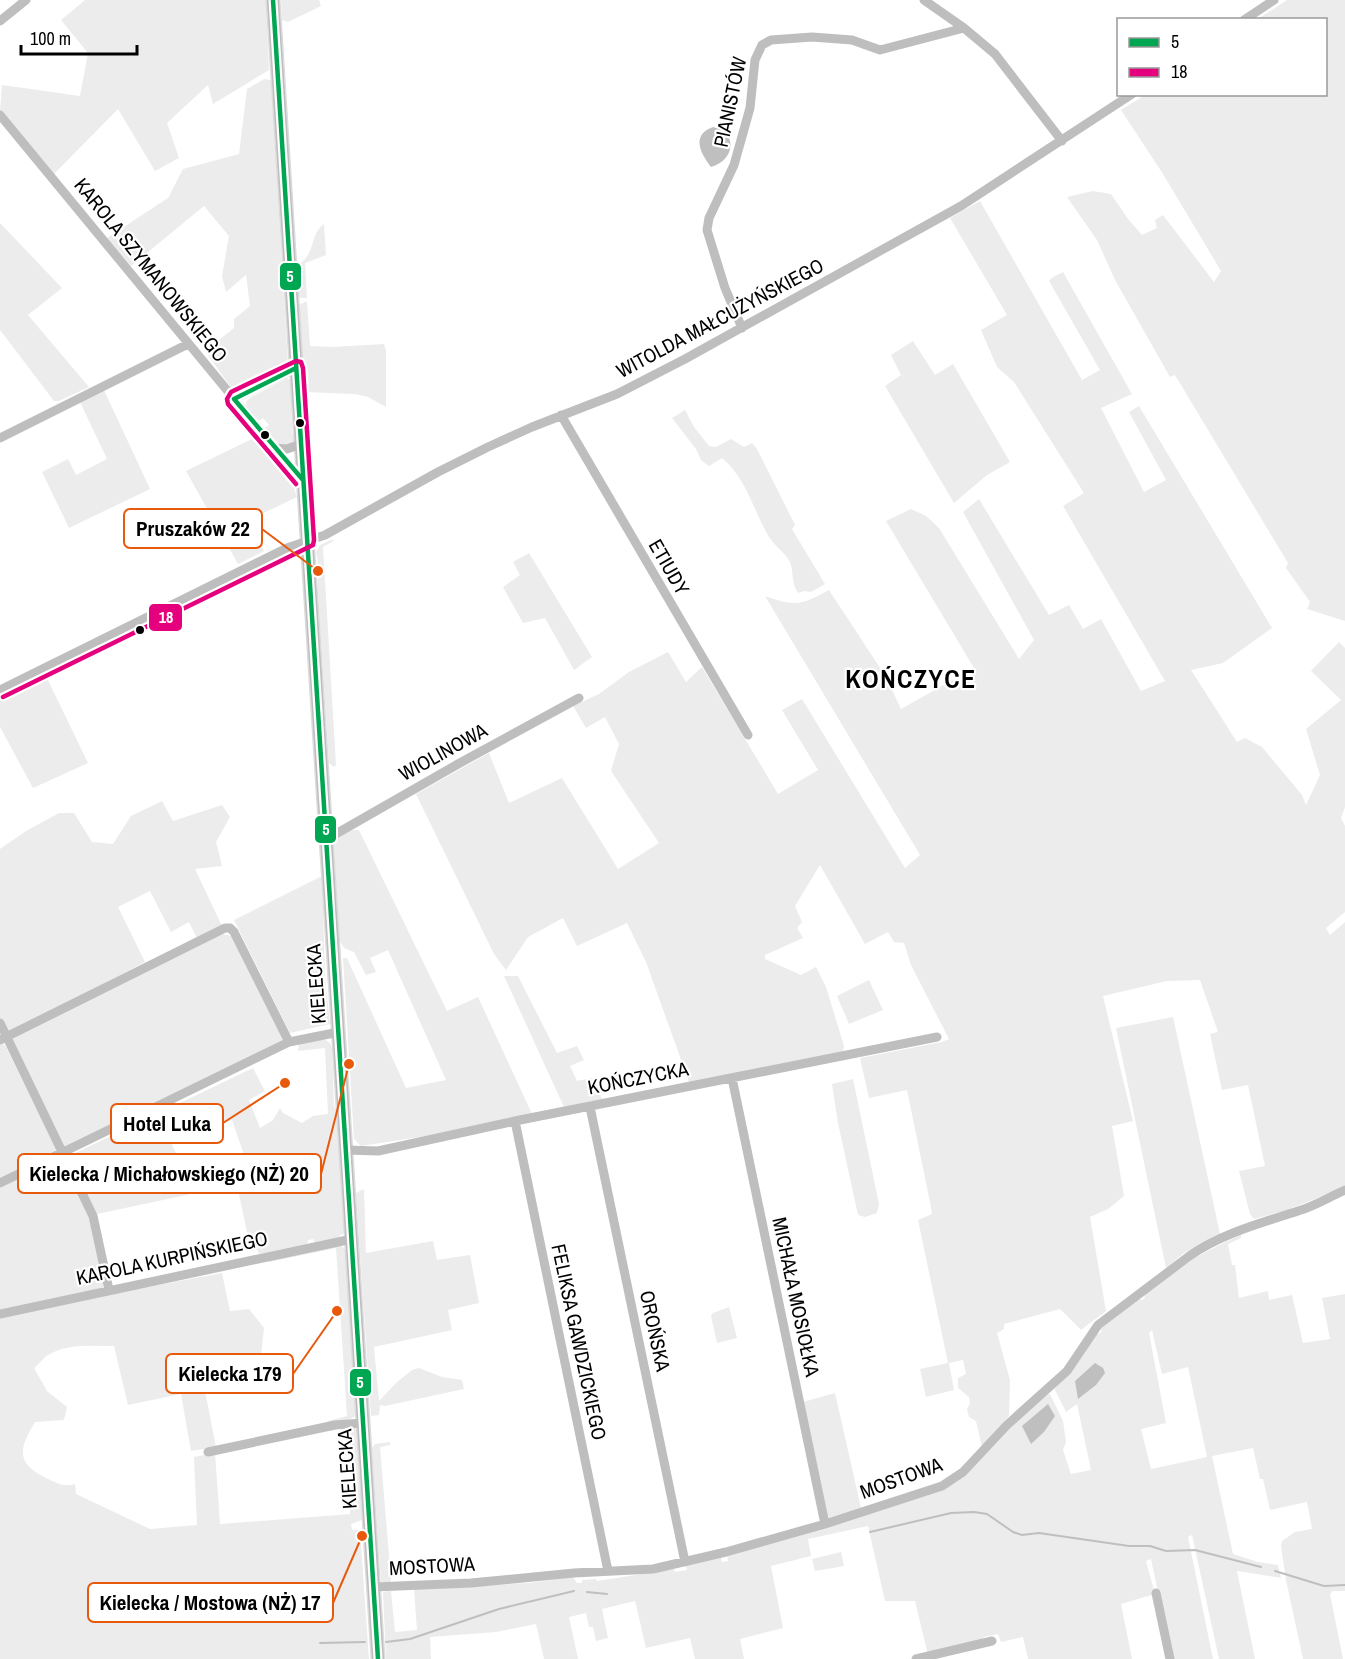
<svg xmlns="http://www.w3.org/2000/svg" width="1345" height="1659" font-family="'Archivo Narrow',sans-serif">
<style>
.green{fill:#ececec;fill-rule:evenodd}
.water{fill:#bfbfbf}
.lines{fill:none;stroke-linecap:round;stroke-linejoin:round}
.stream{stroke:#bfbfbf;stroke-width:2}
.major-casing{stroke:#dbdbdb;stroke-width:15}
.minor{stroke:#bebebe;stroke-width:9}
.major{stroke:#bebebe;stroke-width:12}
.bus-1-casing{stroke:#fff;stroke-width:9}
.bus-2-casing{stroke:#fff;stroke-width:9}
.bus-1{stroke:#00a651;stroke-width:4.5}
.bus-2{stroke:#e5007d;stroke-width:4.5}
.bus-dot{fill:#000;stroke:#fff;stroke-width:2}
.labels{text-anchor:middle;stroke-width:4.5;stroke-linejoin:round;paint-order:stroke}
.street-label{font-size:20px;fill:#000;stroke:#fff}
.district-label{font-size:26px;font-weight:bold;letter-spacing:1.5px;fill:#000;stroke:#fff}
.leader{fill:none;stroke:#e8590c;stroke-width:2}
.callout-dot{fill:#e8590c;stroke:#fff;stroke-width:2}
.callout{fill:#fff;stroke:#e8590c;stroke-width:2}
.callout-label{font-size:21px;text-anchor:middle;font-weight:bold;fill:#000}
.line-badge{stroke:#fff;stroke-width:2}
.badge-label{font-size:16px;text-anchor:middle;font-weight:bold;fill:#fff}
</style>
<rect width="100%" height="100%" fill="#fff"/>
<path class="green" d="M85 0H266L269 70 213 104 208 85 167 123 179 158 155 171 118 109 53 175 0 111 2 85 80 96 88 53 61 20Z
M281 0H319L321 6 288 22 282 20Z
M1287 0H1345V621L1307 609 1310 602 1286 568 1288 563 1175 375 1170 377 1115 280 1097 240 1067 197 1093 191 1111 194 1128 219 1142 235 1157 228 1155 220 1163 215 1214 282 1221 271 1163 174 1121 110 1145 95 1326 94V20L1258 19Z
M264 79 271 80 288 363 286 368 238 390 232 389 205 351 234 328V319L250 306 246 275 226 292 222 276 229 236 204 206 131 266 107 238 168 198 183 169 239 154 247 89Z
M980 201 1082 380 1100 370 1049 281 1053 277 1063 272 1132 394 1101 408 1144 492 1166 480 1129 412 1139 406 1272 628 1223 663 1191 670 1237 742 1245 738 1262 747 1302 795 1306 805 1320 775 1306 729 1341 700 1311 671 1339 642 1345 648V807L1341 818 1345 826V912L1326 928 1330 935 1345 922V1187L1287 1210 1254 1219 1250 1214 1239 1171 1265 1166 1248 1085 1222 1090 1210 1034 1218 1032 1200 980 1167 981 1103 996 1133 1121 1112 1126 1124 1196 1108 1209 1090 1217 1106 1311 1081 1330 1060 1309 1004 1324V1329L997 1333 1010 1380 1009 1416 982 1447 976 1421 969 1417 967 1409 970 1403 969 1397 958 1388V1378L966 1374 963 1360 949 1363 954 1390 926 1397 920 1369 948 1363 918 1220 932 1214 930 1202 907 1090 869 1098 860 1058 942 1042 949 1039 911 965 904 943 894 942 888 932 865 944 820 865 795 906 802 922 797 928 803 938 765 955V959L801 975 816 967 826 987 844 1046 843 1052 689 1082 646 962 627 923 577 946 563 918 528 937 506 970 494 954 416 794 489 753 509 803 562 778 618 869 659 843 611 771 619 744 605 717 586 728 573 706 599 694 629 672 668 652 686 682 702 667 778 794 818 770 782 710 802 699 905 868 920 855 765 596C796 607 801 605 829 590L886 677 901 709 974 668 886 521 911 509 926 516 939 528 1019 659 1034 640 963 512 979 499 1049 615 1069 605 1083 629 1101 619 1141 691 1165 681 1063 506 1084 493 1014 382 997 367 981 330 1007 315 950 218Z
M0 223 62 288 28 315 89 387 59 401H54L0 330Z
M324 224 326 255 305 263 307 298H301L298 296 297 266C318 252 308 236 324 224Z
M307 301 310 346 333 347 384 344 386 350V407L368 397 355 394 305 392 299 305Z
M913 341 935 375 953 364 1010 462 987 475 954 503 885 386 901 375 891 355Z
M287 378 291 381 292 432 295 444 280 446 265 428 269 425 263 418 259 421 247 408 246 402 251 397Z
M103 388 150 489 69 528 42 472 68 459 76 475 107 459 79 400Z
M685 410 694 427 709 446 716 447 731 439 744 447 752 443 757 449 795 525 792 529 825 584 811 592 804 591 798 593C791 582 794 573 790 562 785 553 775 546 769 537 753 510 747 479 722 458L709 466 701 460 696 449 672 418Z
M256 437 292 482 297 497 249 520 264 551 238 564 186 471Z
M331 540H335L323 547 336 765 334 767 329 763 318 595V573H320L316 552 320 545Z
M529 553 592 657 574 670 545 618 523 623 503 587 520 575 513 562Z
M46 676 88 763 33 788 0 727V699Z
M162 801 173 821 222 805 230 817 216 842 222 866 195 869 222 926 197 938 189 922 171 932 150 891 118 907 145 962 8 1033 0 1018V849L26 831 59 813H74L92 842 113 844 131 816Z
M350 830H359L447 1011 478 997 532 1114 426 1136 361 1146 354 1139 343 958H347L406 1088 446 1080 388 950 370 958 376 972 366 975 354 952 344 948 339 940 334 843 338 836Z
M322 876 325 977 330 1024 290 1033 234 920Z
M222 934 232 936 286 1042 64 1149 11 1039Z
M504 976H518L557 1053 577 1046 584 1060 570 1066 577 1081 592 1078 602 1099 564 1107Z
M869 980 883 1010 849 1024 837 996Z
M1173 1017 1220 1234 1184 1253 1166 1268 1116 1028Z
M324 1039 330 1043 332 1049 334 1106 337 1112 344 1233 337 1238 315 1242 313 1239 308 1240 307 1244 259 1254 258 1250 251 1251 237 1185 253 1181 232 1120 170 1141 196 1193 97 1214 67 1157 253 1068 265 1091 249 1100 260 1128 273 1120 280 1108 283 1113 302 1123 313 1116 328 1114 325 1048 298 1051 299 1043Z
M2 1042 5 1045 89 1213 105 1295 222 1273 230 1311 249 1309 264 1328 261 1356 243 1372 229 1369 217 1354 223 1386 205 1391 216 1447 191 1451 181 1394 128 1405 114 1346C93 1346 67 1343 48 1355 43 1358 39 1364 34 1368L47 1391 67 1407 64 1420 35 1422C18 1450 16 1464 48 1479 59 1484 63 1487 75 1484L76 1494 150 1529 197 1525 194 1457 215 1453 220 1524 350 1514 351 1479 348 1427H355L356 1430 362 1520 351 1524 352 1530H360L369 1659H0V1043Z
M853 1079 879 1204 877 1213 865 1217 858 1215 838 1123 832 1084Z
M364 1189 366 1253 433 1241 437 1260 470 1255 479 1303 448 1310 452 1330 374 1347 379 1401 396 1383 412 1370 419 1368 442 1377 462 1380 464 1389 385 1406 380 1405 379 1415 371 1416 356 1193Z
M1241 1235V1238L1228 1244 1232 1265H1235L1239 1298 1268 1291 1269 1300 1292 1295 1303 1343 1330 1339 1322 1298 1345 1294V1591H1333L1330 1594 1343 1659H1303L1286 1580 1281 1546 1282 1541 1295 1532 1312 1529 1307 1502 1270 1510 1263 1479H1260L1253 1448 1212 1456 1233 1554 1258 1562 1278 1565 1281 1578 1237 1571 1255 1659H1219L1192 1535 1188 1537 1213 1659H1172L1151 1559 1146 1561 1155 1594 1121 1604 1132 1659H1028L1023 1637 1001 1642 998 1634 984 1637 979 1642 928 1655 915 1601H885L868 1526 808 1539 811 1556 771 1566 783 1628 740 1639 744 1659H695L690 1638 646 1648 635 1601 602 1609 608 1638 596 1641 593 1627H589L586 1613 569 1617 578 1659H544L536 1624 496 1632 430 1637 431 1659H386L383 1592 391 1591 395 1632 417 1630 414 1589 529 1583 573 1577 577 1583H582V1580L596 1579 597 1581 674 1569 675 1572 687 1570 686 1565 721 1558 722 1562 728 1561 727 1555 864 1515 941 1490 1010 1425 1047 1395 1050 1394 1063 1421 1066 1442 1063 1450 1071 1474 1091 1470 1077 1404 1066 1412 1055 1390V1385L1095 1332 1099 1334 1102 1331 1099 1328 1139 1299 1142 1300 1145 1298 1144 1294C1175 1269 1204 1251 1241 1235ZM1152 1330 1162 1374 1188 1367 1207 1457 1151 1469 1141 1429 1166 1423 1149 1333Z
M341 1245 346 1251 356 1416 348 1420 330 1423 328 1421 347 1416 336 1248 269 1262V1259Z
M729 1307 737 1338 717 1343 711 1316 713 1313Z
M835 1393 861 1508 828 1518 803 1402Z
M390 1442V1445L380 1447 391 1580 390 1582H381L372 1448 375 1444Z
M841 1552 844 1566 815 1571 812 1559Z"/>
<path class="water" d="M713 127 726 131C736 147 728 162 711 167 700 153 691 135 713 127Z
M1095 1363 1103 1368 1105 1373 1096 1385 1078 1399 1075 1381Z
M1048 1404 1055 1416 1044 1432 1031 1444 1022 1426Z"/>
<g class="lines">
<path class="stream" d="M870 1532 951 1513 974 1512 987 1514 1013 1532 1022 1535 1039 1533 1129 1546H1150L1166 1551 1195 1550 1261 1567
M1275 1571 1324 1586 1345 1585
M587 1592 607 1594
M386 1642 410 1639 499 1609 574 1591
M320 1643 365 1642"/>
<g class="major-casing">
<path id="major" d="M273 0 378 1659"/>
</g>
<path class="minor" d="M924 0 964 28 995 54 1062 141
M1244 20 1274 0
M0 21 26 0
M0 115 297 475 303 480
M742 328 725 288 707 230 709 218 734 165 750 108 755 60 762 45 771 40 812 37 852 40 880 50 964 28
M234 399 296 368
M561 415 748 735
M0 438 188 344
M274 448 287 449 301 444
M0 690 287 548 325 535 438 472 488 447 532 427 617 394 685 359 961 206 1132 94
M327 839 458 764 579 698
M0 1023 93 1216 109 1290
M0 1040 225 928H230L234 932 289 1042
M732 1078 825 1524
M590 1107 685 1562
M515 1121 608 1571
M346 1150 378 1151 515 1121 937 1037
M0 1183 289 1042 339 1032
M0 1314 352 1239
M208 1452 335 1425 363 1423
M374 1587 471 1583 574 1573 653 1569 726 1552 825 1524 942 1486 963 1472 1007 1425 1067 1371 1098 1325 1188 1257C1220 1234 1261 1223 1298 1211 1315 1206 1329 1197 1345 1190
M1156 1593 1170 1659
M916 1659 992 1641"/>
<use href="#major" class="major"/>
<g class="bus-1-casing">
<path id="bus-1" d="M273 0 378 1659
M296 368 234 399 303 480"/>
</g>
<g class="bus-2-casing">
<path id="bus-2" d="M3 697 313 545 314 540 303 368 301 362 296 361 231 392 227 399 228 404 296 484"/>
</g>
<use href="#bus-1" class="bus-1"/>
<use href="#bus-2" class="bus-2"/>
</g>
<g class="bus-dot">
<circle cx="300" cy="423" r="5"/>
<circle cx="265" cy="435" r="5"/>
<circle cx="140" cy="630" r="5"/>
</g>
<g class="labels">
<g class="street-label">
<text transform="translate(730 102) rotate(-78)" y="7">PIANISTÓW</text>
<text transform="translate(151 270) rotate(51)" y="7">KAROLA SZYMANOWSKIEGO</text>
<text transform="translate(720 318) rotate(-28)" y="7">WITOLDA MAŁCUŻYŃSKIEGO</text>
<text transform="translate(669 567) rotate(60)" y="7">ETIUDY</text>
<text transform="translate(443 752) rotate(-29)" y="7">WIOLINOWA</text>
<text transform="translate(316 984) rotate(-94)" y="7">KIELECKA</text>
<text transform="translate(638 1078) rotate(-11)" y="7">KOŃCZYCKA</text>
<text transform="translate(172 1258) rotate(-12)" y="7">KAROLA KURPIŃSKIEGO</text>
<text transform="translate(796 1297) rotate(78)" y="7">MICHAŁA MOSIOŁKA</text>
<text transform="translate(655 1331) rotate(78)" y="7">OROŃSKA</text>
<text transform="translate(579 1342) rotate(78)" y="7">FELIKSA GAWDZICKIEGO</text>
<text transform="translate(347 1469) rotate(-94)" y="7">KIELECKA</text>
<text transform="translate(901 1478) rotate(-20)" y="7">MOSTOWA</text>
<text transform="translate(432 1566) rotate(-3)" y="7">MOSTOWA</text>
</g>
<g class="district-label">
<text x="911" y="688">KOŃCZYCE</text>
</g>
</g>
<path class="leader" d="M318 571L262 529M285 1083L223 1123M349 1064L321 1174M337 1311L293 1374M362 1536L333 1603"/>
<g class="callout-dot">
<circle cx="318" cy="571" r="6"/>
<circle cx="285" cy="1083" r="6"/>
<circle cx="349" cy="1064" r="6"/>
<circle cx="337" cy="1311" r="6"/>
<circle cx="362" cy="1536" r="6"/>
</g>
<g class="callout">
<rect x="124" y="509" width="138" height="39" rx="6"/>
<rect x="111" y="1104" width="112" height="39" rx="6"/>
<rect x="18" y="1154" width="303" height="39" rx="6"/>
<rect x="166" y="1354" width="127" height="39" rx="6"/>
<rect x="88" y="1583" width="245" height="39" rx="6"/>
</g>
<g class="callout-label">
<text x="193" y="536">Pruszaków 22</text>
<text x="167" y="1131">Hotel Luka</text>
<text x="169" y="1181">Kielecka / Michałowskiego (NŻ) 20</text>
<text x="230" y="1381">Kielecka 179</text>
<text x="210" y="1610">Kielecka / Mostowa (NŻ) 17</text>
</g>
<g class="line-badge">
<rect x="279" y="262" width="23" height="29" rx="6" fill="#00a651"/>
<rect x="148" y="603" width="35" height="29" rx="6" fill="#e5007d"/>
<rect x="314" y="815" width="23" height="29" rx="6" fill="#00a651"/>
<rect x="349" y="1368" width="23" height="29" rx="6" fill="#00a651"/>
</g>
<g class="badge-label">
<text x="290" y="282">5</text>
<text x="166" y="623">18</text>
<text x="326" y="835">5</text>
<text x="360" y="1388">5</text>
</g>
<rect x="1117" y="18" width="210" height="78" fill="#ffffff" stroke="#999999" stroke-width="1.5"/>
<rect x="1129" y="38" width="30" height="9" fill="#00a651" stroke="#999999" stroke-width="1.5"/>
<text x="1171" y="48" font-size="18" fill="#000000">5</text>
<rect x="1129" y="68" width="30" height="9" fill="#e5007d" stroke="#999999" stroke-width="1.5"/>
<text x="1171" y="78" font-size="18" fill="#000000">18</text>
<path d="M21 45v9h116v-9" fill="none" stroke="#000000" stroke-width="3"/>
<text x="30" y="45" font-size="18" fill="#000000" stroke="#ffffff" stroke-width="4.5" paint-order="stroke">100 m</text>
</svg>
